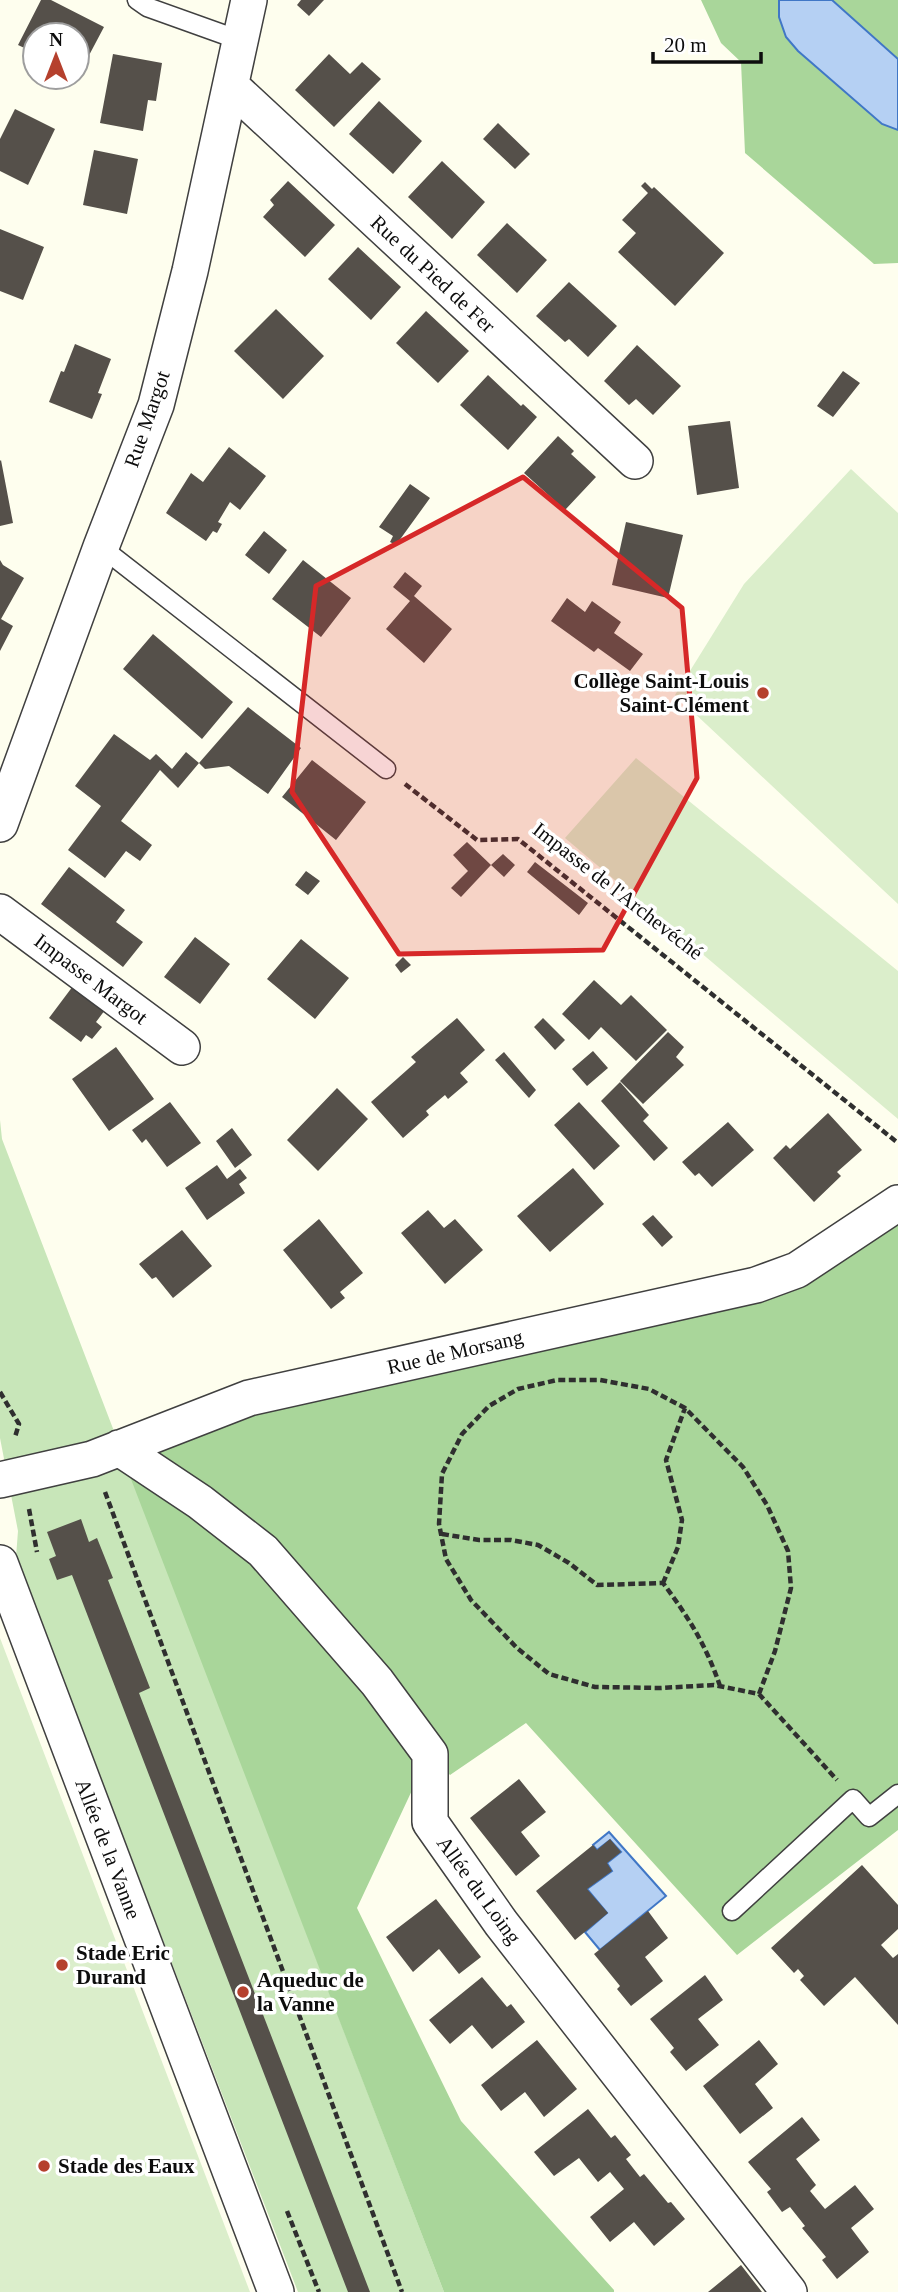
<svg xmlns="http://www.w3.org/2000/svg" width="898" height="2292" font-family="Georgia,serif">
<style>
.green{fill:#c8e6b9}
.forest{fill:#a9d69a}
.pitch{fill:#dbeecb}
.water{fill:#b5d0f3;stroke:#4077c6;stroke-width:2}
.building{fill:#55504a}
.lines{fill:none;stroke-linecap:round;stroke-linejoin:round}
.service-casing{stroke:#404040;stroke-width:21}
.minor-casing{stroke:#404040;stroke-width:38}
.path{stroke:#2f2f2f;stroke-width:4.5;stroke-dasharray:7 3.5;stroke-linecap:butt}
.service{stroke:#fff;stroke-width:18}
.minor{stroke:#fff;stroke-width:35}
.marked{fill:#d62828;fill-opacity:0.2;stroke:#d62828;stroke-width:5;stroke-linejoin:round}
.poi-dot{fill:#b5402d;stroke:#fff;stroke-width:2.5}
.labels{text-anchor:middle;stroke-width:7;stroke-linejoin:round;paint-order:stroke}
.street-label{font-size:21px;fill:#0d0d0d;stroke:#fff}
.poi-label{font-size:21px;font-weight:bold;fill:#0d0d0d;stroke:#fff;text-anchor:start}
</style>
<rect width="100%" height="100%" fill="#fefeee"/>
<path class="green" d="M0 1120 2 1139 444 2292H298L16 1557 18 1531 0 1438Z"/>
<path class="forest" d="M701 0H898V263L874 264 745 153 741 62 721 43Z
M898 1220V1830L737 1955 526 1723 450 1775 429 1754 357 1908 461 2121 614 2290V2292H444L119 1448 756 1285Z"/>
<path class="pitch" d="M851 469 898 513V904L675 695 744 584Z
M636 758 898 971V1119L565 838Z
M0 1638 250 2292H0Z"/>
<path class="water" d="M779 0H832L898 59V130L882 124 798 51 786 37 779 17Z
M609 1832 666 1896 600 1950 585 1932 607 1913 587 1889 612 1871 607 1863 621 1852 610 1840 597 1850 593 1845Z"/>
<path class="building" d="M41 0H51L104 27 86 61 77 56V35H35V53L18 45Z
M301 0H324L309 16 297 5Z
M113 54 162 63 156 101 148 100 143 131 100 123Z
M329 54 350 74 362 62 381 79 334 127 295 90Z
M379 101 422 141 393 174 349 134Z
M15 109 55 129 28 185 0 171V139Z
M498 123 530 154 515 169 483 139Z
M94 150 138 159 127 214 83 205Z
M442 161 485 202 452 239 408 197Z
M288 181 335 225 305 257 263 217 274 205 270 200Z
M645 182 652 189 654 187 724 253 675 306 618 252 636 233 622 220 648 193 641 186Z
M507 223 547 260 517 293 477 255Z
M0 229 44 247 23 300 0 291Z
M358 247 401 287 371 320 328 279Z
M569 282 617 326 588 357 569 339 565 342 536 316Z
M276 309 324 356 283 399 234 351Z
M426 311 469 351 438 383 396 343Z
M75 344 111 359 98 393 102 394 92 419 49 402 61 371 64 372Z
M637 345 681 386 653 415 636 399 629 405 604 381Z
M843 371 860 383 833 417 817 406Z
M488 375 521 406 523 404 537 417 508 450 460 405Z
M730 421 739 488 697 495 688 426Z
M558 436 574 451 571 454 596 477 565 510 524 473Z
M229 447 266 476 240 510 230 502 218 522 222 524 217 533 213 531 206 541 166 513 191 473 203 482Z
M1 460 13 523 0 526V461Z
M410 484 430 498 396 545 390 542 393 536 379 527Z
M626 522 683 535 668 598 612 585Z
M264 531 287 550 269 574 245 555Z
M0 560 3 565 24 578 1 619 13 626 0 651Z
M303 560 351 598 321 637 272 599Z
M405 572 422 586 414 596 452 629 424 663 386 629 410 601 393 587Z
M567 598 585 612 592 601 621 622 614 633 643 654 630 671 598 648 594 652 551 621Z
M153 634 233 702 202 739 123 669Z
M248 707 301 748 268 794 229 766 205 769 199 763Z
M114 734 150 760 156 754 172 769 186 752 199 763 178 788 160 770 121 821 152 845 140 861 126 851 105 878 68 850 101 806 75 786Z
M312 760 366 802 336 840 282 797Z
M467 842 491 865 461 897 451 888 468 871 453 855Z
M503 854 515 865 504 877 491 865Z
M535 862 588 903 579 915 527 872Z
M69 867 125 910 116 922 143 942 123 967 41 904Z
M306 871 320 881 308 895 295 885Z
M195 937 230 964 200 1004 164 977Z
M301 939 349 978 315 1019 267 979Z
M403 957 411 965 401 973 395 965Z
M594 980 621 1005 631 995 667 1030 636 1061 601 1027 589 1040 562 1014Z
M73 986 105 1010 96 1022 102 1027 92 1039 86 1035 81 1042 49 1018Z
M457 1018 485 1050 460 1073 468 1082 448 1099 445 1095 426 1111 429 1115 403 1138 371 1102 416 1062 411 1057Z
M543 1018 565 1040 555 1050 534 1027Z
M668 1032 684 1047 676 1057 684 1065 643 1104 620 1081Z
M116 1047 154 1099 109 1131 72 1079Z
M593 1051 608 1068 587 1086 572 1069Z
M504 1052 536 1090 529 1098 495 1060Z
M620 1082 649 1115 643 1121 668 1148 654 1161 601 1101Z
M337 1088 368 1119 318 1171 287 1140Z
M170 1102 201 1143 167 1167 146 1139 142 1143 132 1130Z
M579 1102 620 1146 594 1170 554 1125Z
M828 1113 862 1150 837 1172 841 1176 814 1202 773 1158 786 1145 790 1149Z
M728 1122 754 1150 712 1187 699 1173 695 1176 682 1162Z
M232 1128 252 1155 235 1168 216 1141Z
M217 1165 227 1179 240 1169 247 1178 239 1184 245 1193 207 1220 185 1188Z
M573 1168 604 1204 550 1252 517 1216Z
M428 1210 444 1228 455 1219 483 1250 445 1284 401 1233Z
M653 1215 673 1237 662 1247 642 1224Z
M319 1219 363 1273 340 1292 345 1298 331 1309 283 1250Z
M182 1230 212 1266 173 1298 156 1277 152 1279 139 1264Z
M81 1519 89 1542 97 1538 113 1578 108 1580 150 1688 139 1693 370 2292H348L72 1575 57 1580 49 1559 56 1556 47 1532Z
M519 1779 546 1812 521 1832 540 1856 516 1876 470 1818Z
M610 1839 621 1852 607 1863 612 1871 587 1889 608 1913 575 1940 536 1891 593 1845 597 1850Z
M862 1865 898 1905V1929L881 1945 893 1958 898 1954V2025L855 1977 824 2006 800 1980 804 1976 798 1969 794 1973 771 1948Z
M436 1899 481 1957 459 1974 439 1949 413 1972 386 1937Z
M648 1911 668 1938 645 1957 663 1981 631 2006 617 1989 620 1986 594 1954Z
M705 1975 723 2000 698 2019 719 2045 686 2071 670 2052 674 2048 650 2019Z
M482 1977 507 2007 511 2004 525 2022 492 2049 472 2025 450 2044 429 2020Z
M537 2040 577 2089 544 2117 525 2092 501 2111 481 2085Z
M759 2040 778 2064 755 2084 773 2108 740 2134 703 2086Z
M588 2109 611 2138 615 2135 631 2155 626 2159 640 2177 644 2174 668 2203 671 2202 685 2219 654 2246 634 2222 610 2242 590 2217 624 2189 610 2172 598 2182 579 2158 554 2176 534 2152Z
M802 2117 820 2140 796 2159 816 2185 810 2191 825 2209 855 2185 874 2209 851 2228 869 2252 837 2279 822 2260 826 2257 802 2228 805 2226 790 2207 782 2212 767 2192 771 2189 748 2162Z
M741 2265 762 2292H708Z"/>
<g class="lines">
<g class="service-casing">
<path id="service" d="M137 0 147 7 242 41
M101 547 386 769
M732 1911 853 1799 869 1817 898 1794"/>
</g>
<g class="minor-casing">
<path id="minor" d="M232 87 635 461
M0 824 101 547 156 405 190 271 249 0
M0 912 182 1047
M119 1448 200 1502 263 1551 377 1682 430 1754V1822L501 1923 789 2292
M0 1480 92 1459 249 1398 756 1285 797 1270 898 1203
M0 1563 276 2292"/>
</g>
<path class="path" d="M405 784 477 840 518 839 898 1143
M0 1392 19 1424 15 1437
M105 1492 402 2292
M29 1509 37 1552
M442 1534 479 1540H511L538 1545 569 1563 597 1585 663 1583C689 1618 706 1645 720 1686
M663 1583 678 1547 682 1520 666 1460 685 1408
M759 1694 775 1651 791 1588 788 1551 767 1505 743 1467 685 1408 649 1389 600 1380H557L518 1389 489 1406 462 1434 442 1474 439 1524 446 1559 471 1600 517 1648 549 1674 595 1687 661 1688 714 1685 759 1694 837 1780
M287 2211 319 2292"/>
<use href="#service" class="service"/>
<use href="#minor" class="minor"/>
</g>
<path class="marked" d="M523 477 682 608 697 778 603 950 399 954 292 792 316 586Z"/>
<g class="poi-dot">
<circle cx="763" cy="693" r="7"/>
<circle cx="62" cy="1965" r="7"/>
<circle cx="243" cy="1992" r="7"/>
<circle cx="44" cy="2166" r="7"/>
</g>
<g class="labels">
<g class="street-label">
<text transform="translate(433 274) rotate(43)" y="7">Rue du Pied de Fer</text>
<text transform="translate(147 419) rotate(-71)" y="7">Rue Margot</text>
<text transform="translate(618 891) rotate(38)" y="7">Impasse de l'Archevéché</text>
<text transform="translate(91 979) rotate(37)" y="7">Impasse Margot</text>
<text transform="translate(455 1352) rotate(-13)" y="7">Rue de Morsang</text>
<text transform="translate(108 1849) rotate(69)" y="7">Allée de la Vanne</text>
<text transform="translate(479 1890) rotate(54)" y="7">Allée du Loing</text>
</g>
<g class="poi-label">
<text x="749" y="688" text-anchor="end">Collège Saint-Louis<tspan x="749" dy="24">Saint-Clément</tspan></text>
<text x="76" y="1960">Stade Eric<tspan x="76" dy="24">Durand</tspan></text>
<text x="257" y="1987">Aqueduc de<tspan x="257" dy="24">la Vanne</tspan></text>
<text x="58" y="2173">Stade des Eaux</text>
</g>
</g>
<g transform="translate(56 56)"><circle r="33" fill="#ffffff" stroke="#9e9e9e" stroke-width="2"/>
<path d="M0-5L12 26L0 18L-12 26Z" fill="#b5402d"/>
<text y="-10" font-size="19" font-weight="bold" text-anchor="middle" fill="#0d0d0d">N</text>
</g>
<path d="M653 52v10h108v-10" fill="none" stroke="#0d0d0d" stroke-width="3.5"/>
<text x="664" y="52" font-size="21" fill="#0d0d0d" stroke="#ffffff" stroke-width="5" paint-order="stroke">20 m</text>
</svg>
